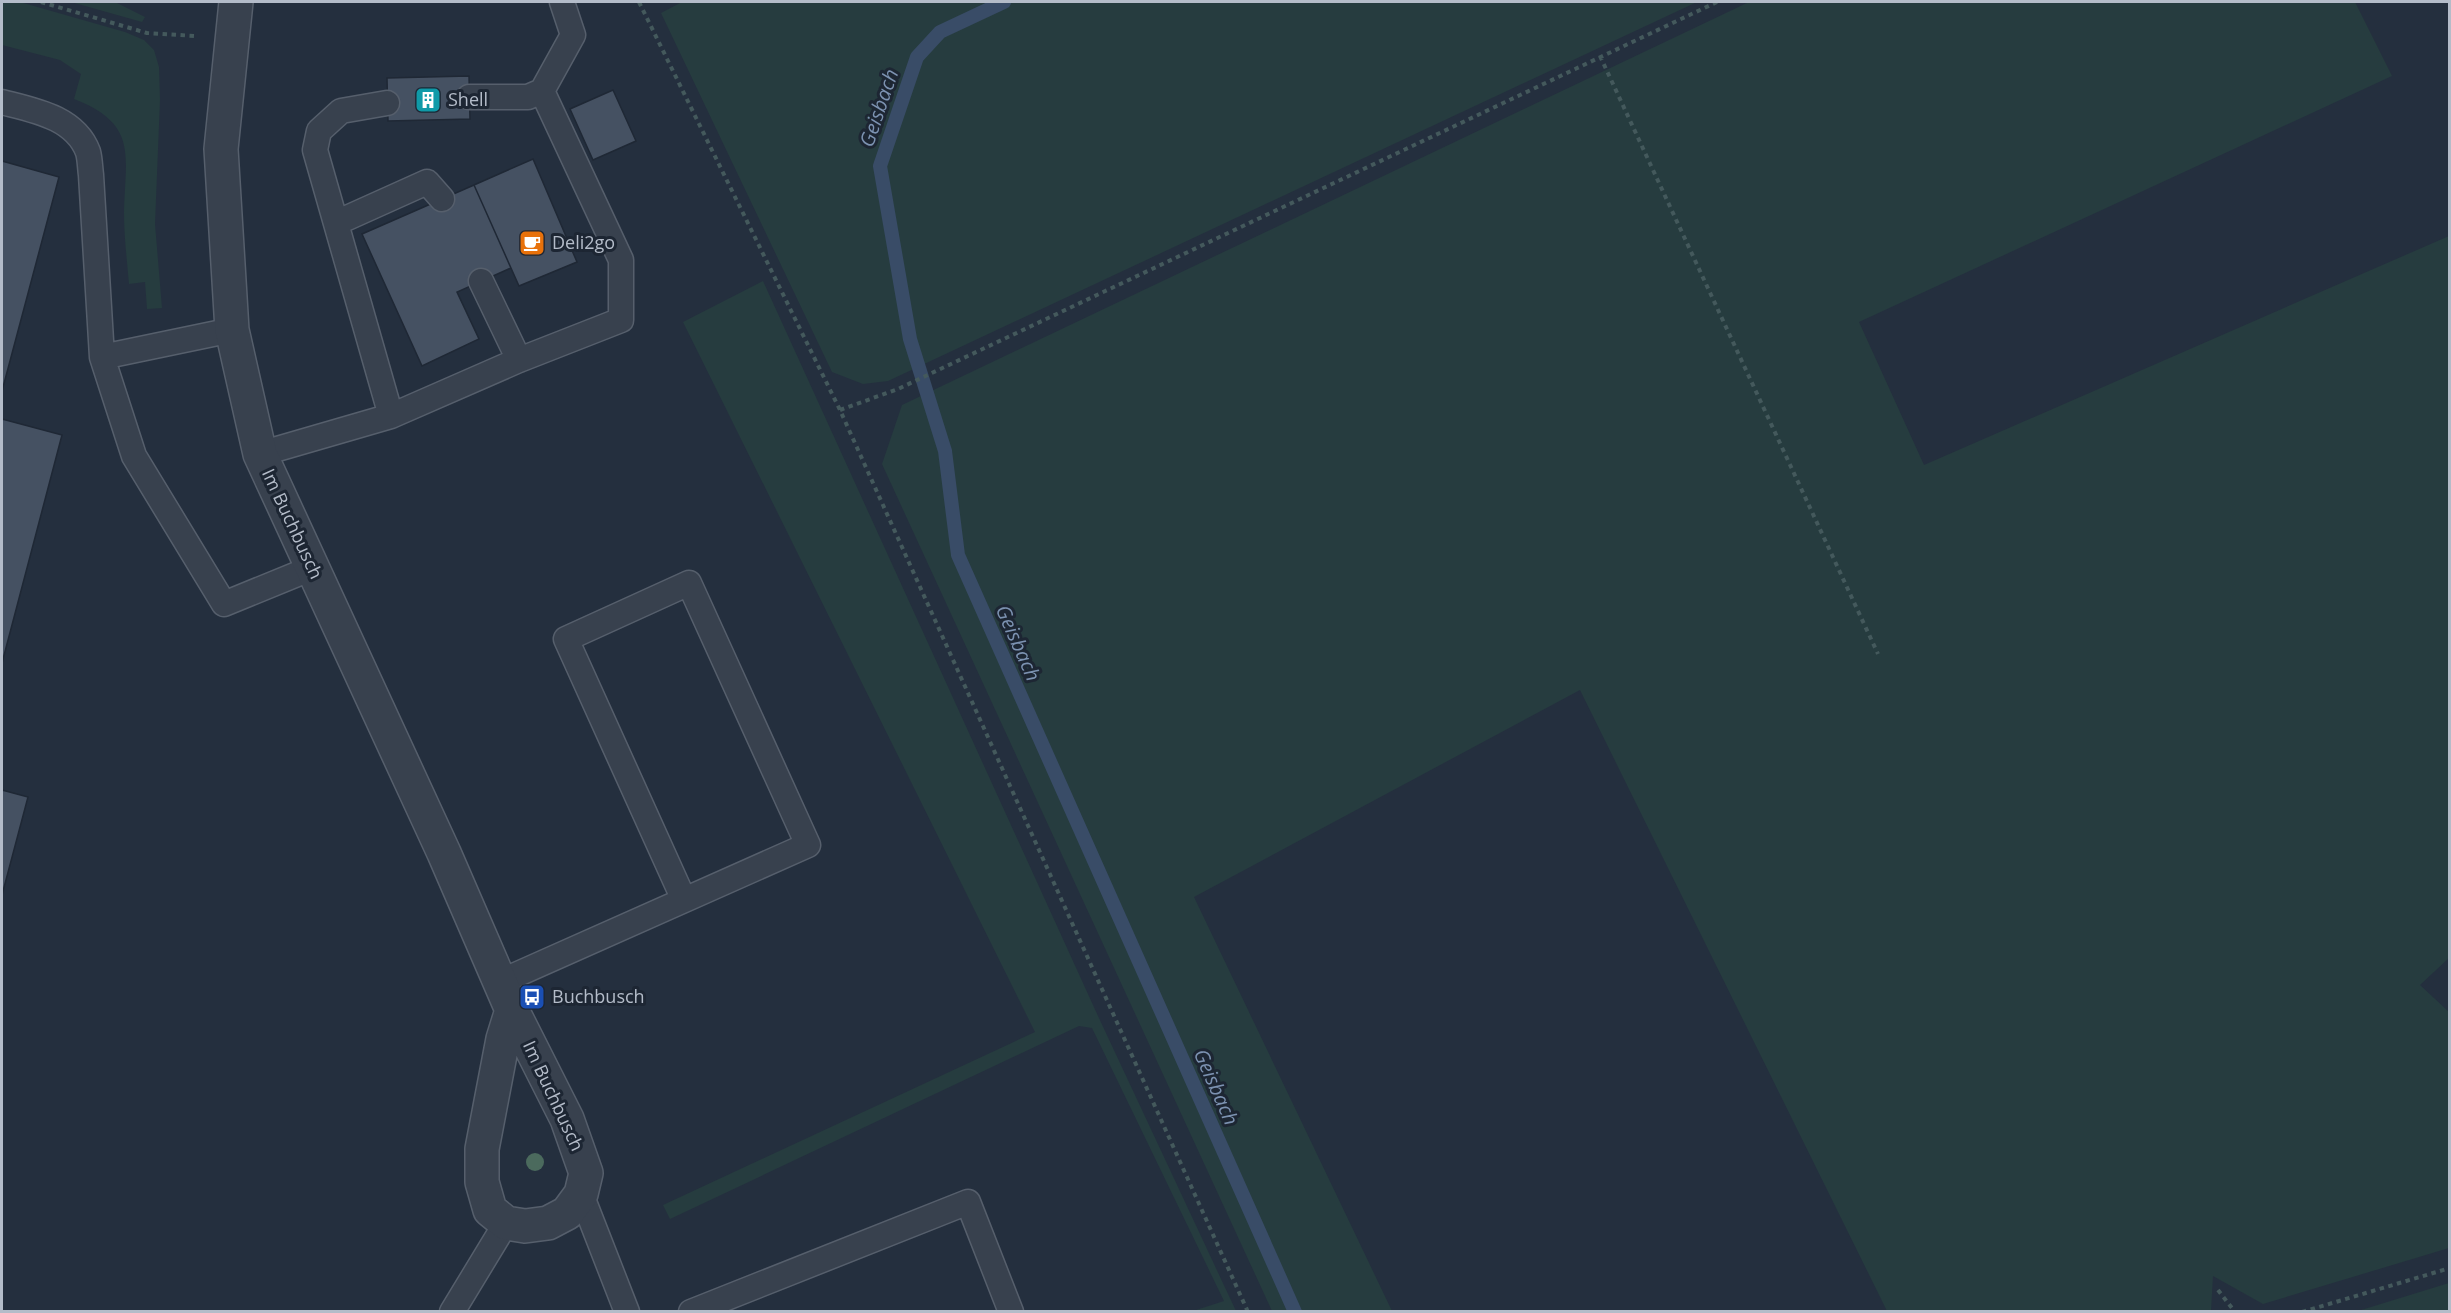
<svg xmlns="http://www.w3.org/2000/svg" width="2451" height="1313" font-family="'Open Sans',sans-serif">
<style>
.green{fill:#263c3f}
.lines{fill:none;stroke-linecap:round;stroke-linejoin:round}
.stream{stroke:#394c67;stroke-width:14}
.building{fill:#455162;stroke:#1f2835;stroke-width:1.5}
.lane-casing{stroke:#565f6c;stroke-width:27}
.street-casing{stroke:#565f6c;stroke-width:36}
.path{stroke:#44595c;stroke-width:4;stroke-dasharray:4.5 4.5;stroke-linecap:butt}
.lane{stroke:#38414e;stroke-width:24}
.street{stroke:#38414e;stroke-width:33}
.tree{fill:#4b6a5d}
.labels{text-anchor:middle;stroke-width:6;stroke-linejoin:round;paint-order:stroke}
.poi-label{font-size:18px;fill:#b4bcc9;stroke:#1d2633;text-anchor:start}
.street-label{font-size:18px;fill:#b4bcc9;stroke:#1d2633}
.water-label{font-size:20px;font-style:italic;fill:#7c92b1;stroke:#1d2633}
</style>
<rect width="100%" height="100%" fill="#242f3e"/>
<path class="green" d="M2 2H20L125 32 144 40 154 50 159 67 160 100 155 224 162 308 147 309 145 282 129 284C127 260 124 237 124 213 125 156 139 124 74 99L81 74 60 60 2 45Z
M71 2H115L145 17 142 22Z
M682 2H1697L888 381 863 384 832 372 661 13Z
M1749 2H2355L2392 76 1859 322 1924 465 2449 236 2450 957 2420 985 2449 1012V1248L2263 1304 2213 1276 2211 1311H1887L1580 690 1194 897 1392 1311H1272L882 464 902 405Z
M763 281 1098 1016 1236 1311H1193L1224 1301 1092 1028 1079 1026 670 1219 663 1205 1035 1032 683 322Z
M2449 1283V1311H2358Z"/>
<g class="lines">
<path class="stream" d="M1004 2 940 32 917 57 880 166 910 339 945 451 958 555 1295 1312"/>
</g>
<path class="building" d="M469 76 470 119 388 121 387 78Z
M613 90 636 141 593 160 570 109Z
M533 159 577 262 519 286 474 185Z
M2 161 59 177 2 391Z
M474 185 511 268 457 292 479 339 422 366 362 234Z
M2 419 62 435 2 663Z
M2 790 28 797 2 895Z"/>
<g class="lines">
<g class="lane-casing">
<path id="lane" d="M469 97H528L542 91
M2 102C33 110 75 117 88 152 90 159 90 168 91 175L102 357
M387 103 341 111 319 131 315 150 391 416
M336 223 427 182 442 199
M481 281 519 360
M232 330 102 357 134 456 224 604 312 568
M260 454 391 416 519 360 621 320V260L542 91 573 35 562 2
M500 982 808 845 689 583 566 639 684 900
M581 1194 627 1312
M452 1312 506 1223
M691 1312 968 1202 1011 1312"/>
</g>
<g class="street-casing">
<path id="street" d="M236 2 221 149 232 330 260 454 444 853 512 1010 567 1119 586 1173 581 1194 567 1213 548 1223 525 1226 506 1223 490 1210 482 1182V1149L503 1039 512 1010"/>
</g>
<path class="path" d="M41 2 147 33 195 36
M639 2 840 410 1248 1312
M1600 56 1878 654
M840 410 898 389 1717 2
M2218 1290 2235 1312
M2302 1312 2450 1268"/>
<use href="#lane" class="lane"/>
<use href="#street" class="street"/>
</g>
<circle class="tree" cx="535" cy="1162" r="9"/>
<defs>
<g id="building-square" transform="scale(1.35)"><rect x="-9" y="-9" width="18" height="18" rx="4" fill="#0f9aa8" stroke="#1d2633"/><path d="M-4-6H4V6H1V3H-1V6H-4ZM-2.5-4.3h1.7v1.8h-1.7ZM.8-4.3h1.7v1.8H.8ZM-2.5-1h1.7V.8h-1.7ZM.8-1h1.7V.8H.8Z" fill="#fff"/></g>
<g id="cafe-square" transform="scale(1.35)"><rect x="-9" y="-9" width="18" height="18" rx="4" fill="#e8710a" stroke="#1d2633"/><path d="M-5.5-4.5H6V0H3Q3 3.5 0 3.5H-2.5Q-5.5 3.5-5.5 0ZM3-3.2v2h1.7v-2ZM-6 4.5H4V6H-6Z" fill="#fff"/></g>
<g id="bus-square" transform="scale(1.35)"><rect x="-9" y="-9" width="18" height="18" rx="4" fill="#1a4fb4" stroke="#1d2633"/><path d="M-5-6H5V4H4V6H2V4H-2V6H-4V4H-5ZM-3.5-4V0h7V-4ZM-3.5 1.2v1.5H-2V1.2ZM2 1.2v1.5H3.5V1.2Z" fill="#fff"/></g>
</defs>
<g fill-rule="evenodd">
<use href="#building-square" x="428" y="100"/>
<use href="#cafe-square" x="532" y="243"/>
<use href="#bus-square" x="532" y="997"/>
</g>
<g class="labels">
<g class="poi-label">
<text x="448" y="106">Shell</text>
<text x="552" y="249">Deli2go</text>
<text x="552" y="1003">Buchbusch</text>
</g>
<g class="street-label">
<text transform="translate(292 524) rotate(65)" y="6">Im Buchbusch</text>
<text transform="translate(553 1096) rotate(65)" y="6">Im Buchbusch</text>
</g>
<g class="water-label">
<text transform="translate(879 108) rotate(-71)" y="7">Geisbach</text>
<text transform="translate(1018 643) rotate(66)" y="7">Geisbach</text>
<text transform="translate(1216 1087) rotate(66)" y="7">Geisbach</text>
</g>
</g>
<rect width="2451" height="1313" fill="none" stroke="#b4bcc9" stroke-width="6"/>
</svg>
